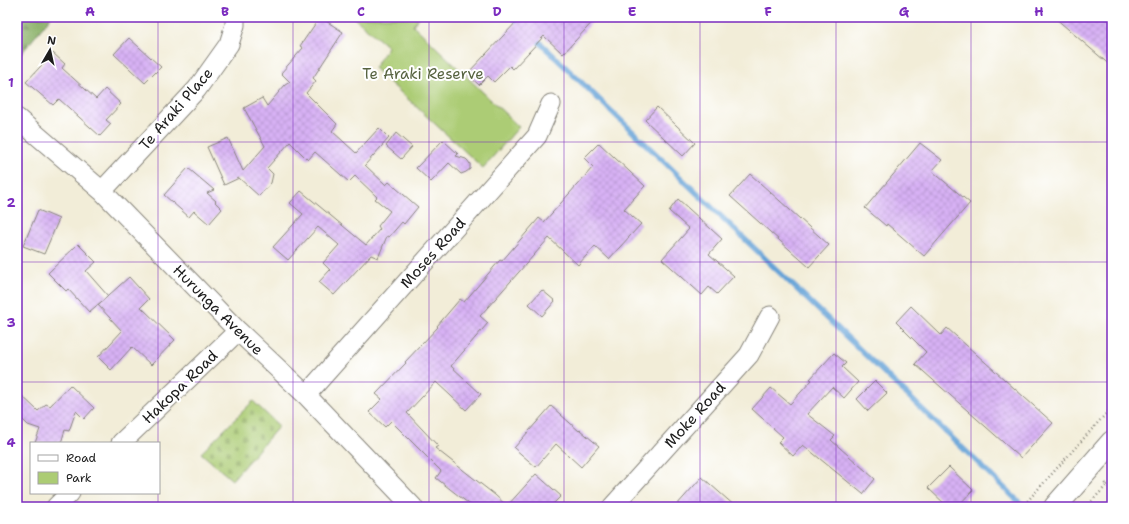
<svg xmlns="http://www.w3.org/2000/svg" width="1129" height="524" font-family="'Shantell Sans',sans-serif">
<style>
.green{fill:#accc74;stroke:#647448}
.forest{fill:url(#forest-firs);stroke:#526641}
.cemetery{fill:url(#cemetery-stones);stroke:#647448}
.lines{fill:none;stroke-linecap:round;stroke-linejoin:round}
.stream{stroke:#65a3d7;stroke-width:5.5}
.building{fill:url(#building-cross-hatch)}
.minor-casing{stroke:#87847a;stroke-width:21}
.tertiary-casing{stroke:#87847a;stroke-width:24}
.path{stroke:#87847a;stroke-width:2.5;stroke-dasharray:1 3;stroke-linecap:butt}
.minor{stroke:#fff;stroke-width:19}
.tertiary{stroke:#fff;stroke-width:22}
.grid{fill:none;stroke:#7b2cbf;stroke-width:1;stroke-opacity:0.55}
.labels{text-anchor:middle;stroke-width:4;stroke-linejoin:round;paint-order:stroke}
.park-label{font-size:15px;fill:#56623f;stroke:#fff}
.street-label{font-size:15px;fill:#1c1c1c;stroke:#fff}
.neatline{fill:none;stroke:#7b2cbf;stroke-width:1.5}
.grid-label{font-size:13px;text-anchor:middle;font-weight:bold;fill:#7b2cbf}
</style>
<defs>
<pattern id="forest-firs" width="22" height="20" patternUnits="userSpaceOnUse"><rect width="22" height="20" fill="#89b066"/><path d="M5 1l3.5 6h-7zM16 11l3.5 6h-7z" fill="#6f8e53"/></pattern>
<pattern id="cemetery-stones" width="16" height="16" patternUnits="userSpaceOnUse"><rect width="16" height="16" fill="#accc74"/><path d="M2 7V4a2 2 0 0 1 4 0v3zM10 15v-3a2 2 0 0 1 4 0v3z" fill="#93af64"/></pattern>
<pattern id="building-cross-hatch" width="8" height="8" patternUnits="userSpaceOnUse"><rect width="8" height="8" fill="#d7b1f4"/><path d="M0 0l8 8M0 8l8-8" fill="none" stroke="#b898d1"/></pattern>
</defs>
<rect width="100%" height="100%" fill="#fff"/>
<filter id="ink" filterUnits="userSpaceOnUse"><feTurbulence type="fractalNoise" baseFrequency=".025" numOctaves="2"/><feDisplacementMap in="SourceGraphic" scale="8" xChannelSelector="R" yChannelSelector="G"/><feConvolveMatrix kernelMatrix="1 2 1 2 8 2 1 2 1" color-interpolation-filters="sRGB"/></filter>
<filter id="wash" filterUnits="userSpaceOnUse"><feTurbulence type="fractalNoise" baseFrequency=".012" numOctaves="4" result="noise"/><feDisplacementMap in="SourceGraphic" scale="16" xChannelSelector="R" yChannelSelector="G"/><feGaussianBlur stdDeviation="0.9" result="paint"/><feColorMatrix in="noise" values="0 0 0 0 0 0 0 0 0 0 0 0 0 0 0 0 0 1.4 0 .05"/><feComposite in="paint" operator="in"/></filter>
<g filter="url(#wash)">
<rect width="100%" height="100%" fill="#f2edd8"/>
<path class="green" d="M353 17H419L413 25 519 127 483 168 374 68 388 47Z"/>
<path class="forest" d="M17 17H51L17 59Z"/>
<path class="cemetery" d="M253 401 279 426 232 480 201 453Z"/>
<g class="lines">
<path class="stream" d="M513 17 522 26
M534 37 1021 504"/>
</g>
<g id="blocks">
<path class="building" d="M320 17 343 32 313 78 316 81 306 93 337 124 332 131 356 153 379 128 389 138 365 165 386 185 389 182 418 207 404 224 402 222 389 237 387 236 378 258 371 255 334 295 319 282 330 270 323 263 339 245 318 227 288 260 273 247 303 214 290 203 301 191 366 245 380 229 378 226 390 211 375 199 377 197 355 176 349 182 315 152 308 160 290 142 267 168 273 174 271 183 259 196 239 178 224 185 207 147 228 138 243 171 265 146 244 108 262 98 267 106 285 85 290 82 281 73 303 48 300 46Z
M521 17H597L563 54 544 36 513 69 510 66 494 82 488 76 479 85 467 74Z
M1054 17H1112V67Z
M129 38 161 67 145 83 114 54Z
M53 53 65 64 62 68 96 99 105 89 121 104 106 120 111 124 100 136 59 99 53 105 26 82Z
M657 107 695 143 683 156 645 120Z
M396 133 412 147 401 159 386 146Z
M443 140 458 154 456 156 466 159 468 161 470 164V169L466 172 461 174 449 163 431 182 416 168Z
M599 143 645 186 624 209 641 224 609 259 595 246 578 265 549 238 480 316 488 323 451 366 481 394 466 410 436 382 407 413 438 446 435 448 495 495 507 506 536 474 561 496 550 507H473L436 478 441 471 391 421 385 427 369 412 382 399 376 394 406 363 405 362 438 327 437 326 460 299 464 302 500 260 502 261 539 218 544 222 593 167 584 158Z
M920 143 942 160 932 171 970 203 924 256 887 224 886 226 865 208Z
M188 168 214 190 207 193 216 201 215 202 222 209 209 224 194 211 189 217 164 195Z
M750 174 829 245 809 267 730 196Z
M678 199 722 239 709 254 734 276 717 294 709 287 702 295 662 259 689 229 669 211Z
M38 210 59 219 44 254 23 246Z
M78 244 96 262 86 271 108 296 89 312 68 289 66 291 48 273Z
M129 277 149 299 141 307 175 340 151 365 132 347 111 370 98 357 122 331 98 305Z
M542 290 555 301 542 316 529 304Z
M911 306 941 335 947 328 1053 423 1021 458 915 364 926 352 896 322Z
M834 353 846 363 842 367 858 382 844 398 832 387 807 414 835 436 831 440 875 479 863 494 803 445 793 456 778 442 783 437 752 409 771 388 790 404 812 380 810 379Z
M875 381 887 393 868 411 857 399Z
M70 385 94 408 84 419 76 411 69 431 65 430 61 443H35L40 429 28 425 17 414V391L38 411 46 404 50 406Z
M551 406 579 431 580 430 599 446 581 467 556 444 536 467 514 448Z
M949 467 973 490 957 507H948L928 488Z
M702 477 736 507H675Z"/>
</g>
</g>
<g filter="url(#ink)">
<use href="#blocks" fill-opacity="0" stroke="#87847a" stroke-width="1"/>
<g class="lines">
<g class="minor-casing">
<path id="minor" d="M17 118 102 191 238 331 306 395 413 507
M102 191 197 89 229 44 235 25V17
M306 395 537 136 551 104
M121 443 238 331
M56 507 70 493
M612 507 749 355 770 316"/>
</g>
<g class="tertiary-casing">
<path id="tertiary" d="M1055 507 1112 442"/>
</g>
<path class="path" d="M1107 485 1112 482
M1022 507 1112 407
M1086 507 1107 485 1104 482"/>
<use href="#minor" class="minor"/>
<use href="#tertiary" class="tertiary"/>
</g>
</g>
<path class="grid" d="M158 17V443M293 17V507M429 17V507M564 17V507M700 17V507M836 17V507M971 17V507M17 142H1112M17 262H1112M17 382H1112M158 493V507"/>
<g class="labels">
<g class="park-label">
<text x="423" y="79">Te Araki Reserve</text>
</g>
<g class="street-label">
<text transform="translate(176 109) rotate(-49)" y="5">Te Araki Place</text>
<text transform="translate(433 253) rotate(-48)" y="5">Moses Road</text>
<text transform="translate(218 310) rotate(45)" y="5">Hurunga Avenue</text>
<text transform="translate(180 387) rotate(-44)" y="5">Hakopa Road</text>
<text transform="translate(695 415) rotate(-48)" y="5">Moke Road</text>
</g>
</g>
<rect width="1129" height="524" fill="none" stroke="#fff" stroke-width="44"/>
<rect x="30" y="442" width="130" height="52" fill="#ffffff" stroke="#a4a4a4"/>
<rect x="38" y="455" width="20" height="6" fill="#ffffff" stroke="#a4a4a4"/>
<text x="66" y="462" font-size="12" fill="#1c1c1c">Road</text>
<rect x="38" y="472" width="20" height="12" fill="#accc74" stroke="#a4a4a4"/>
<text x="66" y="482" font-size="12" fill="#1c1c1c">Park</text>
<g transform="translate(50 50) rotate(9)" stroke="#ffffff" stroke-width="3" paint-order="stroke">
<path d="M0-3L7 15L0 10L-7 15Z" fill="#1c1c1c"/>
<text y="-6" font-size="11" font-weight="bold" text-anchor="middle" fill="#1c1c1c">N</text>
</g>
<rect x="22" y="22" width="1085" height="480" class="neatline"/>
<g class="grid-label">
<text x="90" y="16">A</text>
<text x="225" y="16">B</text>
<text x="361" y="16">C</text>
<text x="497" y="16">D</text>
<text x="632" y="16">E</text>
<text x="768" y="16">F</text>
<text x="904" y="16">G</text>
<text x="1039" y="16">H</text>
<text x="11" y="87">1</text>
<text x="11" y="207">2</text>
<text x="11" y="327">3</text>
<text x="11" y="447">4</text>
</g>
</svg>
